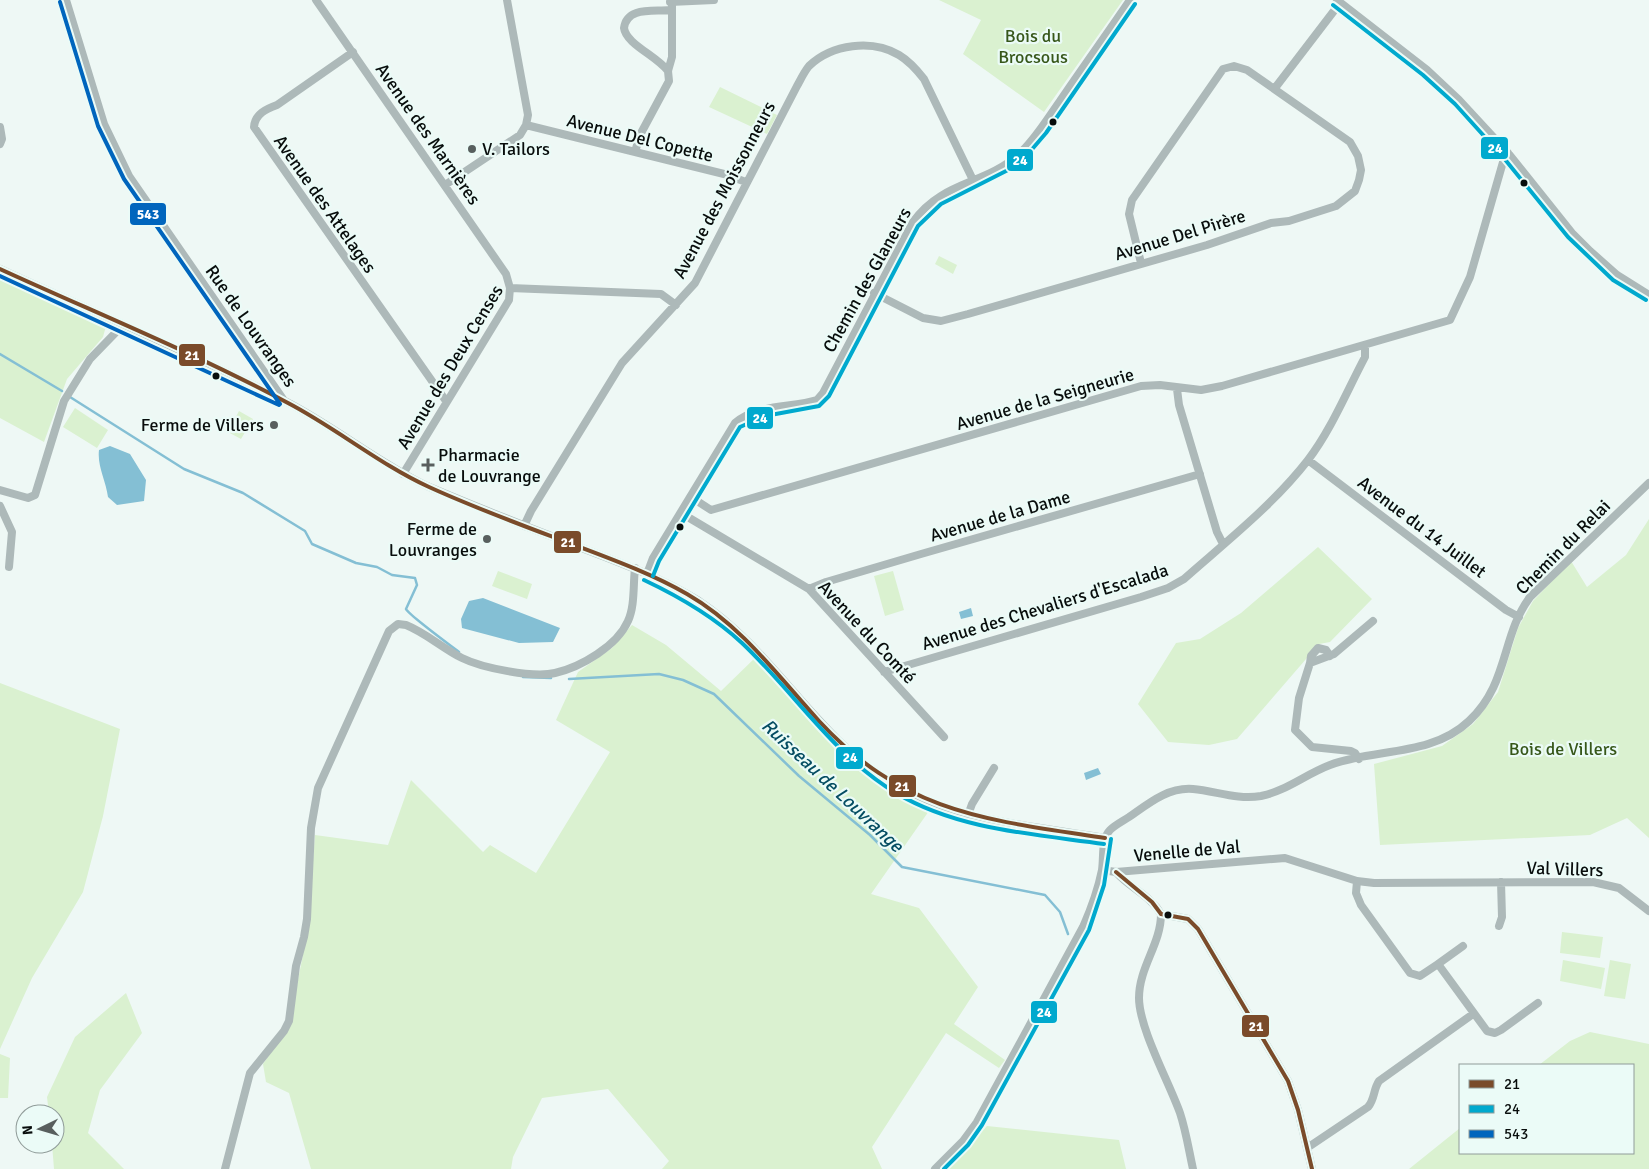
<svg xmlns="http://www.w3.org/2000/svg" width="1649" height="1169" font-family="Signika,sans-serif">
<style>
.green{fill:#daf1d0}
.water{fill:#84bfd4}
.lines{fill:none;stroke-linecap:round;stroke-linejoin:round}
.stream{stroke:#84bfd4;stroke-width:2.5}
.minor{stroke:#adb9b9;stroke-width:8}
.bus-1-casing{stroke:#ebfbf7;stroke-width:8}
.bus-2-casing{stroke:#ebfbf7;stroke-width:8}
.bus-3-casing{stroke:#ebfbf7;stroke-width:8}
.bus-1{stroke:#7a4b2a;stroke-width:4}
.bus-2{stroke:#00a9ce;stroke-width:4}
.bus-3{stroke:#0065bd;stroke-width:4}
.bus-dot{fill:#080d0c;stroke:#ebfbf7;stroke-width:2}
.poi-dot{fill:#585f5e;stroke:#ebfbf7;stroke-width:2}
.labels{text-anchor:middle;stroke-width:4.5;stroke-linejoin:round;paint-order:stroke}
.park-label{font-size:18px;fill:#37571a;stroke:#ebfbf7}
.street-label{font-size:18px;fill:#080d0c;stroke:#ebfbf7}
.poi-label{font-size:18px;fill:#080d0c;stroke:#ebfbf7;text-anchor:start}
.water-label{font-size:19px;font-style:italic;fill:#054d62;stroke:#ebfbf7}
.line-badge{stroke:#ebfbf7;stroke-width:2}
.badge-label{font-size:14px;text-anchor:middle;font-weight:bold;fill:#fff}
</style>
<rect width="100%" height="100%" fill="#eef8f5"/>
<path class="green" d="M939 0H1123L1044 112 963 54 981 20Z
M720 87 777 115 767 134 709 107Z
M939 256 957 265 953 274 935 264Z
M0 277 106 326 103 337 67 379 44 442 0 418Z
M75 408 108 430 97 448 63 427Z
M239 411 253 419 241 439 228 432Z
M1649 519V838L1627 818 1590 835 1380 845 1374 764 1442 746 1473 724 1498 692 1518 628 1533 601 1571 561 1587 587 1626 555Z
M1318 547 1372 599 1330 642 1319 644 1237 739 1209 745 1168 742 1138 704 1176 643 1200 639 1241 613Z
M498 571 532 584 527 599 492 586Z
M893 571 904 610 885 616 874 576Z
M632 625 666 645 721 691 758 655C800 705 841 761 899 794 909 800 921 803 931 808L871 894 919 908 978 987 954 1024 1005 1060 999 1068 946 1033 872 1147 882 1169H662L669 1161 608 1089 542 1098 513 1157 511 1169H311L289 1093 266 1082 263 1064 289 1026 307 934 315 835 388 845 411 780 483 852 490 845 536 873 610 752 556 720 578 672 612 648Z
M0 683 120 729 103 816 83 892 32 978 0 1049Z
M1562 932 1603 937 1600 958 1560 953Z
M1563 960 1605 968 1601 989 1560 981Z
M1610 960 1631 964 1625 999 1604 996Z
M126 993 142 1033 100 1090 88 1133 124 1169H54L52 1144H55V1114H49L47 1097 75 1037Z
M1590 1032 1649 1044V1169H1409L1460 1128V1153H1633V1065H1539L1570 1041Z
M0 1054 10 1058 8 1098H0Z
M987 1126 1119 1140 1126 1169H945Z"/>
<path class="water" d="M110 446 130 454 146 480 144 501 117 505 108 497C106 481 97 466 99 450Z
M483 598 560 628 553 642 519 643 462 628 461 619 469 601Z
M971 608 973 616 961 619 959 612Z
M1098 768 1101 774 1086 780 1084 773Z"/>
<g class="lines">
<path class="stream" d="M0 354 62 391
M70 397 184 469 243 493 305 531 312 544 356 563 377 567 392 575 415 578 417 585 406 609C408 614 451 646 459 652
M523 677 551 678
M569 679 659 674 683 680 714 694 799 776 870 835 902 867 1045 895 1060 912 1068 934"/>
<path class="minor" d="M66 0 104 124 129 176 283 399
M316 0 506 274 510 288 509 300 403 474
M1337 0 1427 70 1459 100 1508 153 1572 233 1590 251 1617 275 1649 295
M670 2 714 0
M353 52 277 105C266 109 255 114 254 127L446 401
M668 71C657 56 626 44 624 28 627 6 654 12 670 10
M1275 88 1340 3
M526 125 724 174 746 182
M0 127 2 139 0 144
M635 152 640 135 669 81 668 71 672 57V0
M445 185 520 135 526 125 528 115 507 0
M0 269C95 313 192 353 285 401 334 426 377 462 427 486 476 507 525 526 574 545 616 561 660 577 699 601 755 638 791 694 838 740 917 819 1001 821 1105 838
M510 288 661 294 676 305
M874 293 923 318 941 321 968 314 1207 245 1271 223 1289 221 1336 206 1355 191 1359 180 1361 170 1358 156 1350 142 1247 70 1234 66 1223 69 1132 200 1129 214 1141 263
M1177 389 1179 405 1217 532 1223 544
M1308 460 1506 610 1519 617
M0 490 28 498 35 495 64 401 90 359 122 326
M691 497 711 510 1141 386 1160 385 1201 390 1222 386 1450 320 1470 277 1503 162 1508 153
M0 506 12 532 9 567
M681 513 809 589 944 737
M524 526 531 511 622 363 695 283 797 86C801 79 804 72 809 66 832 44 872 39 899 55 909 61 917 70 924 79L973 180
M647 574 653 558 735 423C756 404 791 408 817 400L823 393 913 222C942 181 985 185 1018 155 1035 140 1047 119 1060 101 1083 67 1107 34 1130 0
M809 589 826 582 921 554 1200 474
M1310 663 1311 656 1318 648 1326 650 1330 656
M884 672 1141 597 1168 588 1184 579C1227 541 1273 505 1308 460 1331 430 1347 391 1365 357V345
M1359 759 1355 753 1351 751 1312 747 1295 730 1299 698 1310 663 1334 654 1373 621
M968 815 972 804 994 768
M1102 870 1116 872 1285 858 1357 881 1374 883 1593 882 1619 888 1649 911
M1116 872C1130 888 1151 896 1161 914
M1357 881 1356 893 1361 905 1410 973 1420 976 1438 964 1487 1031 1495 1033 1501 1030 1538 1003
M1161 914 1188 919 1198 929 1288 1081 1298 1110 1312 1169
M1161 914C1161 944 1139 967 1139 998 1139 1028 1169 1082 1180 1113 1186 1131 1189 1151 1193 1169
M1499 926 1502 917 1501 882
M1438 964 1463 946
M1307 1148 1368 1107C1375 1099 1373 1090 1379 1081L1473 1014
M225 1169 250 1073 284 1031 289 1021 296 966 304 937 307 919 311 828 318 788 389 631 398 624 406 625C426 633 442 648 462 658 482 668 533 678 555 673 581 667 617 646 628 621 635 606 633 585 635 568
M935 1169 963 1141 977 1122 1083 927C1091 909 1098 890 1102 870 1104 857 1101 839 1110 830 1115 825 1123 821 1129 817 1149 803 1168 787 1193 789 1216 791 1237 800 1261 796 1286 791 1306 774 1330 765 1375 748 1431 757 1469 721 1509 684 1501 636 1530 597L1649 483"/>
<g class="bus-1-casing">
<path id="bus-1" d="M0 269C96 313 195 353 288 403 336 428 379 464 429 487 477 509 527 527 577 546 614 560 652 574 687 594 741 625 778 676 819 721 905 814 987 820 1105 838
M1116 872 1152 902 1161 914
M1161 914 1188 919 1198 929 1288 1081 1298 1110 1312 1169"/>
</g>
<g class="bus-2-casing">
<path id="bus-2" d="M1333 5 1423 75 1455 104 1503 157 1568 237 1613 280 1646 300
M653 576 659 561 740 427 765 416 819 406 829 396 918 226 941 204 1008 170 1028 154 1046 133 1135 4
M644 580C680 597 713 616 742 643 795 693 833 755 896 793 958 830 1034 834 1104 844
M944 1169 968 1145 982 1125 1089 930 1104 885 1111 839"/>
</g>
<g class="bus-3-casing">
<path id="bus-3" d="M60 2 98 126 124 179 280 404
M0 276 279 405"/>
</g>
<use href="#bus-1" class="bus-1"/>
<use href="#bus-2" class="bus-2"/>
<use href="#bus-3" class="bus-3"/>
</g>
<g class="bus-dot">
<circle cx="1053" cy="122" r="4.5"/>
<circle cx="1524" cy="183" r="4.5"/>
<circle cx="216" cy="376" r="4.5"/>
<circle cx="680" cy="527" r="4.5"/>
<circle cx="1168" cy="915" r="4.5"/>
</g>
<g class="poi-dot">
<circle cx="472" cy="149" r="5"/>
<circle cx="274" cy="425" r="5"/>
<path d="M425.5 457.5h5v5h5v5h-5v5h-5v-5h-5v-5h5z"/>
<circle cx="487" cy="539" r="5"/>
</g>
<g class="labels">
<g class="park-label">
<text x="1033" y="42">Bois du<tspan x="1033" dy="21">Brocsous</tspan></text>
<text x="1563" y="755">Bois de Villers</text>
</g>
<g class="street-label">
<text transform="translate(428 134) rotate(55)" y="6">Avenue des Marnières</text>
<text transform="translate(640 138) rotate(14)" y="6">Avenue Del Copette</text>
<text transform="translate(724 190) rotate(-62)" y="6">Avenue des Moissonneurs</text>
<text transform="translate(325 204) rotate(55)" y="6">Avenue des Attelages</text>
<text transform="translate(1180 235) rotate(-17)" y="6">Avenue Del Pirère</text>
<text transform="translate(867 280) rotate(-61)" y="6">Chemin des Glaneurs</text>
<text transform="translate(251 326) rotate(55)" y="6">Rue de Louvranges</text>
<text transform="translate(450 367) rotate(-59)" y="6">Avenue des Deux Censes</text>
<text transform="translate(1045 399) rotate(-16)" y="6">Avenue de la Seigneurie</text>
<text transform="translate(1000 516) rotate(-16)" y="6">Avenue de la Dame</text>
<text transform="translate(1422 527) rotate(37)" y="6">Avenue du 14 Juillet</text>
<text transform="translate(1563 547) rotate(-45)" y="6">Chemin du Relai</text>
<text transform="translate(1045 607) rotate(-17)" y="6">Avenue des Chevaliers d'Escalada</text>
<text transform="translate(867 632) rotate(47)" y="6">Avenue du Comté</text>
<text transform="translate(1187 851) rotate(-5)" y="6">Venelle de Val</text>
<text transform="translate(1565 869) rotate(2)" y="6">Val Villers</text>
</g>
<g class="poi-label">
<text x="482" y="155">V. Tailors</text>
<text x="264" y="431" text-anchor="end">Ferme de Villers</text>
<text x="438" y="461">Pharmacie<tspan x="438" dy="21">de Louvrange</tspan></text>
<text x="477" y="535" text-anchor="end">Ferme de<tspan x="477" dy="21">Louvranges</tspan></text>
</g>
<g class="water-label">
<text transform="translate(833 785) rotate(43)" y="7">Ruisseau de Louvrange</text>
</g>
</g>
<g class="line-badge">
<rect x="1480" y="136" width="29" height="24" rx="5" fill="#00a9ce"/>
<rect x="1006" y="148" width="28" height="24" rx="5" fill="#00a9ce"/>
<rect x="129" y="202" width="38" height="24" rx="5" fill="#0065bd"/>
<rect x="178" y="343" width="28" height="24" rx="5" fill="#7a4b2a"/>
<rect x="746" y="406" width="28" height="24" rx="5" fill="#00a9ce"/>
<rect x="553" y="530" width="29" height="24" rx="5" fill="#7a4b2a"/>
<rect x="835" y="746" width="29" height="24" rx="5" fill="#00a9ce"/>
<rect x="888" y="774" width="29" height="24" rx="5" fill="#7a4b2a"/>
<rect x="1030" y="1000" width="28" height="24" rx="5" fill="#00a9ce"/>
<rect x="1241" y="1014" width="29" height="24" rx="5" fill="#7a4b2a"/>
</g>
<g class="badge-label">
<text x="1495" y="153">24</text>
<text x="1020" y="165">24</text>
<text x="148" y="219">543</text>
<text x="192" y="360">21</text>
<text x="760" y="423">24</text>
<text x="568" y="547">21</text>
<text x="850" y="762">24</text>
<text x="902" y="791">21</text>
<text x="1044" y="1017">24</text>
<text x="1256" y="1031">21</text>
</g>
<rect x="1459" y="1064" width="175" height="90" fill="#ebfbf7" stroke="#909c99"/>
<rect x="1469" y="1080" width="25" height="8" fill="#7a4b2a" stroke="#909c99"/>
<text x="1504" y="1089" font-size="15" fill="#080d0c">21</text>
<rect x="1469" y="1105" width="25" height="8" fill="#00a9ce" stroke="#909c99"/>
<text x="1504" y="1114" font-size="15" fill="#080d0c">24</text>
<rect x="1469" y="1130" width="25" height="8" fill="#0065bd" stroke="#909c99"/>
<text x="1504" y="1139" font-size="15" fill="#080d0c">543</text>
<g transform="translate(40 1129) rotate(265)"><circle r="24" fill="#ebfbf7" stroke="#909c99"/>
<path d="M0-4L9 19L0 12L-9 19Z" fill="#585f5e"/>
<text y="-8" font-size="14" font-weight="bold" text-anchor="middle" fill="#080d0c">N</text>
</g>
</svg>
